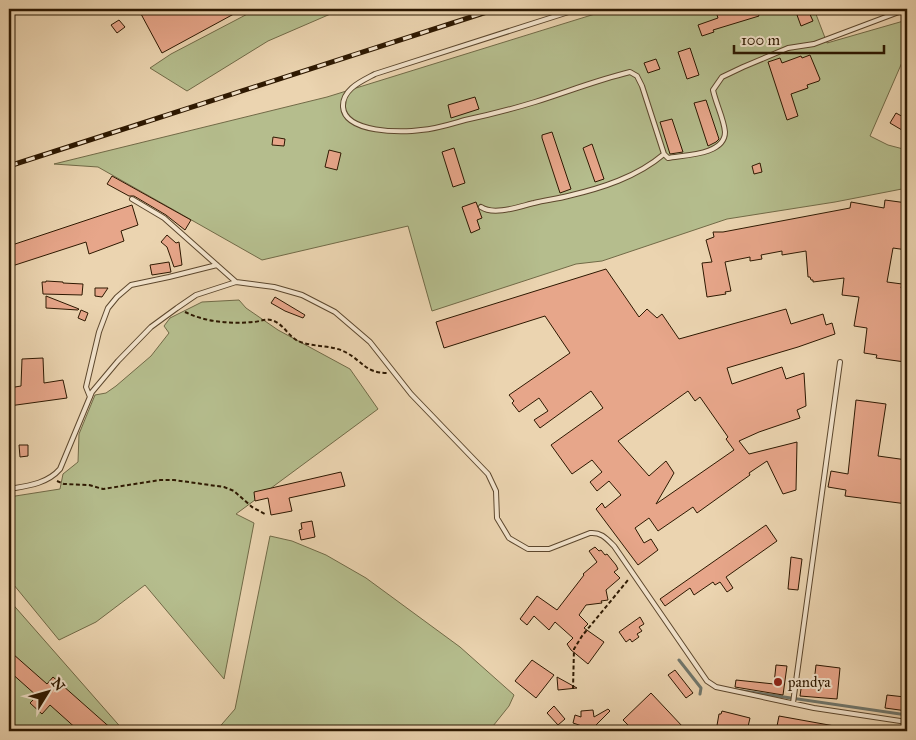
<svg xmlns="http://www.w3.org/2000/svg" width="916" height="740" font-family="'IM FELL Great Primer',serif">
<style>
.green{fill:#b5bd8d;stroke:#716a47}
.lines{fill:none;stroke-linecap:round;stroke-linejoin:round}
.stream{stroke:#70776d;stroke-width:3}
.building{fill:#e7a68a;stroke:#2d1801;fill-rule:evenodd}
.service-casing{stroke:#5c472d;stroke-width:6}
.path{stroke:#2d1801;stroke-width:2;stroke-dasharray:4 2.5;stroke-linecap:butt}
.service{stroke:#f2e3cc;stroke-width:4}
.rail-casing{stroke:#2d1801;stroke-width:5}
.rail{stroke:#f2e3cc;stroke-width:3;stroke-dasharray:9;stroke-linecap:butt}
.poi-dot{fill:#8f2418;stroke:#f2e3cc;stroke-width:2}
.labels{text-anchor:middle;stroke-width:4;stroke-linejoin:round;paint-order:stroke}
.poi-label{font-size:15px;fill:#2d1801;stroke:#f2e3cc;text-anchor:start}
</style>
<rect width="100%" height="100%" fill="#ebd4b0"/>
<filter id="stains"><feTurbulence type="fractalNoise" baseFrequency=".004" numOctaves="4"/><feColorMatrix values="0 0 0 0 .2 0 0 0 0 .09 0 0 0 0 .02 0 0 0 .5 -.17"/></filter>
<radialGradient id="worn" r=".72"><stop offset=".6" stop-color="#630" stop-opacity="0"/><stop offset="1" stop-color="#630" stop-opacity=".3"/></radialGradient>
<path class="green" d="M257 9H342L268 41 187 91 150 68 171 54Z
M611 9H814L827 43 907 20V51L870 136 888 145 907 150V188L835 202 727 219 602 261 576 264 432 311 408 226 262 260 98 167 54 164 327 97Z
M239 300 246 308 278 330 350 369 378 409 236 514 254 523 224 679 145 585 96 622 59 640 9 579V497L60 489 63 474 78 462 79 434 95 395 106 393 116 386 151 356 169 333 164 326 170 318 202 302Z
M270 536 292 541 326 555 366 578 460 647 514 695 509 706 489 731H216L235 709Z
M9 600 124 731H9Z"/>
<g class="lines">
<path class="stream" d="M679 660 701 688 700 694
M736 690 907 715"/>
</g>
<path class="building" d="M151 9H243L162 53 141 14Z
M726 9H756L759 16 713 30 714 32 702 36 698 25 718 18 716 12Z
M808 10 813 21 801 26 797 15Z
M119 20 125 27 117 33 111 25Z
M690 48 699 75 687 79 678 52Z
M810 55 820 79 819 81 807 85 808 88 791 94 798 116 787 120 768 62 780 58 782 63 801 56 802 58Z
M656 59 660 69 648 73 644 63Z
M475 97 479 109 451 118 448 105Z
M706 100 719 139 716 142 708 146 694 103Z
M896 113 907 119V133L890 123Z
M672 119 683 152 670 154 660 122Z
M552 132 571 189 560 193 542 138V135Z
M273 137 285 139 284 146 272 145Z
M592 144 604 179 595 182 583 148Z
M454 148 465 183 453 187 442 152Z
M329 150 341 153 337 170 325 167Z
M760 163 762 172 754 174 752 166Z
M112 176 191 220 185 230 166 215 134 196H129L107 184Z
M885 200 907 203V250L893 248 887 282 902 284 901 288H907V359H906L905 362 876 358 877 355 864 353 867 328 854 326 859 297 842 295 844 278 813 282V280H811L810 277H808L806 251 782 255V251L761 255 762 259 750 261V257L725 262 731 291 725 292 726 294 707 297 702 263 712 262 706 240 714 237 713 232H723L850 208 851 202 884 208Z
M476 202 482 218 477 220 480 229 471 233 462 207Z
M132 205 138 225 121 231 124 241 89 254 86 242 9 267V246Z
M167 235 176 243 179 242 182 265 174 267 167 247 161 242Z
M169 262 171 272 152 275 150 265Z
M606 269 639 317 647 309 657 318 662 314 679 339 786 309 791 324 823 314 826 325 832 323 835 334 798 347 727 368 732 384 782 367 786 379 804 373 806 406 797 410 800 418 759 432 739 441 749 454 797 442 796 490 783 494 767 461 749 473 750 475 697 513 693 507 658 531 649 518 635 528 644 543 651 539 658 550 638 565 596 509 602 503 605 508 621 495 609 481 597 491 590 482 602 472 592 460 572 474 551 445 603 408 591 391 540 428 534 420 548 411 539 398 519 412 512 403 514 401 509 395 570 353 545 316 444 348 436 322ZM688 391 695 401 700 397 728 437 726 439 734 450 656 504 674 473 666 461 649 476 618 441Z
M46 281 63 282V283L83 284 82 295 43 294 42 282H46Z
M95 288H108L102 297 95 296Z
M46 296 79 309 78 310 46 308Z
M275 297 305 315 303 318 285 311 271 303Z
M81 310 88 313 85 321 78 318Z
M43 358 44 383 63 380 67 398 9 406V388L21 386 22 359Z
M856 400 886 404 878 456 907 460V504L845 496 846 490 828 487 831 471 848 474Z
M19 445H28V456L20 457Z
M341 472 345 486 289 498 292 511 271 515 268 498 255 501 254 492Z
M312 521 315 537 301 540 299 530 302 529 301 523Z
M766 525 777 541 726 577 733 588 727 592 720 582 715 585 713 582 694 595 690 588 665 606 660 599Z
M595 547 599 551 601 550 605 555 607 554 616 565 618 569 614 572 620 578 606 590 608 600 601 601 602 603 586 605 579 615 588 624 584 628 604 642 588 664 571 650 567 644 573 638 555 622 549 630 534 616 527 625 520 619 537 596 557 610 584 575 583 574 597 562 589 551Z
M791 557 802 559 798 590 788 589Z
M640 617 644 624 639 627 642 631 637 634 639 637 632 642 630 639 626 642 619 632Z
M13 654 47 684 53 677 114 731H79L50 705 42 714 30 703 37 696 9 671V659Z
M532 660 554 675 536 698 515 681Z
M776 665 787 666 783 695 735 687 736 680 774 684Z
M816 665 840 668 837 699 800 696 802 682 814 683Z
M675 670 693 693 686 698 668 675Z
M557 677 577 688 558 690Z
M651 693 683 727 679 731H675L670 726 664 731H634L623 720Z
M887 695 905 697V699H907V711L885 708Z
M554 706 565 719 558 725 547 713Z
M608 709 610 711 590 731H577L582 726 573 723 575 715 581 717V711L593 710 594 717Z
M722 711 750 718 747 731H716L719 714H721Z
M779 716 840 727V731H776Z"/>
<g class="lines">
<g class="service-casing">
<path id="service" d="M578 9 375 74C362 81 342 89 343 107 345 133 402 133 421 130 436 129 451 124 465 120 489 115 512 109 535 102 567 92 597 80 630 72L637 76 642 86 664 154 668 158C684 155 725 155 725 132 724 119 716 104 713 90L722 77 743 67 788 48 814 44 907 9
M132 199 164 218 236 282
M481 207C494 216 521 206 534 203 545 200 557 199 568 196 602 188 637 177 664 154
M90 397 86 387 99 332 108 308 117 297 131 285 169 277 217 265
M9 489C27 486 47 484 60 469L92 392 118 361 151 327 177 308 196 295 236 282 274 287 302 295 335 312 370 342 411 394 488 474 496 491 497 518 509 538 528 549H549L590 533C601 532 606 538 614 546L707 681 716 687 814 708 907 722
M793 703 840 362"/>
</g>
<path class="path" d="M185 312C205 322 230 324 253 322 259 322 266 318 271 320 283 323 288 336 298 341 314 348 332 344 347 353 363 362 366 373 387 373
M57 481 64 484 89 485 103 489 160 480H174L224 487 234 491 252 507 265 514
M573 689 574 649 582 636 628 580"/>
<use href="#service" class="service"/>
<g class="rail-casing">
<path id="rail" d="M9 166 496 9"/>
</g>
<use href="#rail" class="rail"/>
</g>
<circle class="poi-dot" cx="778" cy="682" r="5"/>
<g class="labels">
<g class="poi-label">
<text x="788" y="687">pandya</text>
</g>
</g>
<rect width="916" height="740" fill="none" stroke="#ebd4b0" stroke-width="30"/>
<rect x="10" y="10" width="896" height="720" fill="none" stroke="#2d1801" stroke-width="2.5"/>
<rect x="15" y="15" width="886" height="710" fill="none" stroke="#2d1801"/>
<g transform="translate(48 692) rotate(53)" stroke="#f2e3cc" stroke-width="4" paint-order="stroke">
<path d="M0-4L9 19L0 12L-9 19Z" fill="#2d1801"/>
<text y="-8" font-size="14" font-weight="bold" text-anchor="middle" fill="#2d1801">N</text>
</g>
<path d="M734 45v8h150v-8" fill="none" stroke="#2d1801" stroke-width="2.5"/>
<text x="741" y="45" font-size="15" fill="#2d1801" stroke="#f2e3cc" stroke-width="4" paint-order="stroke">100 m</text>
<rect width="100%" height="100%" filter="url(#stains)"/>
<rect width="100%" height="100%" fill="url(#worn)"/>
</svg>
